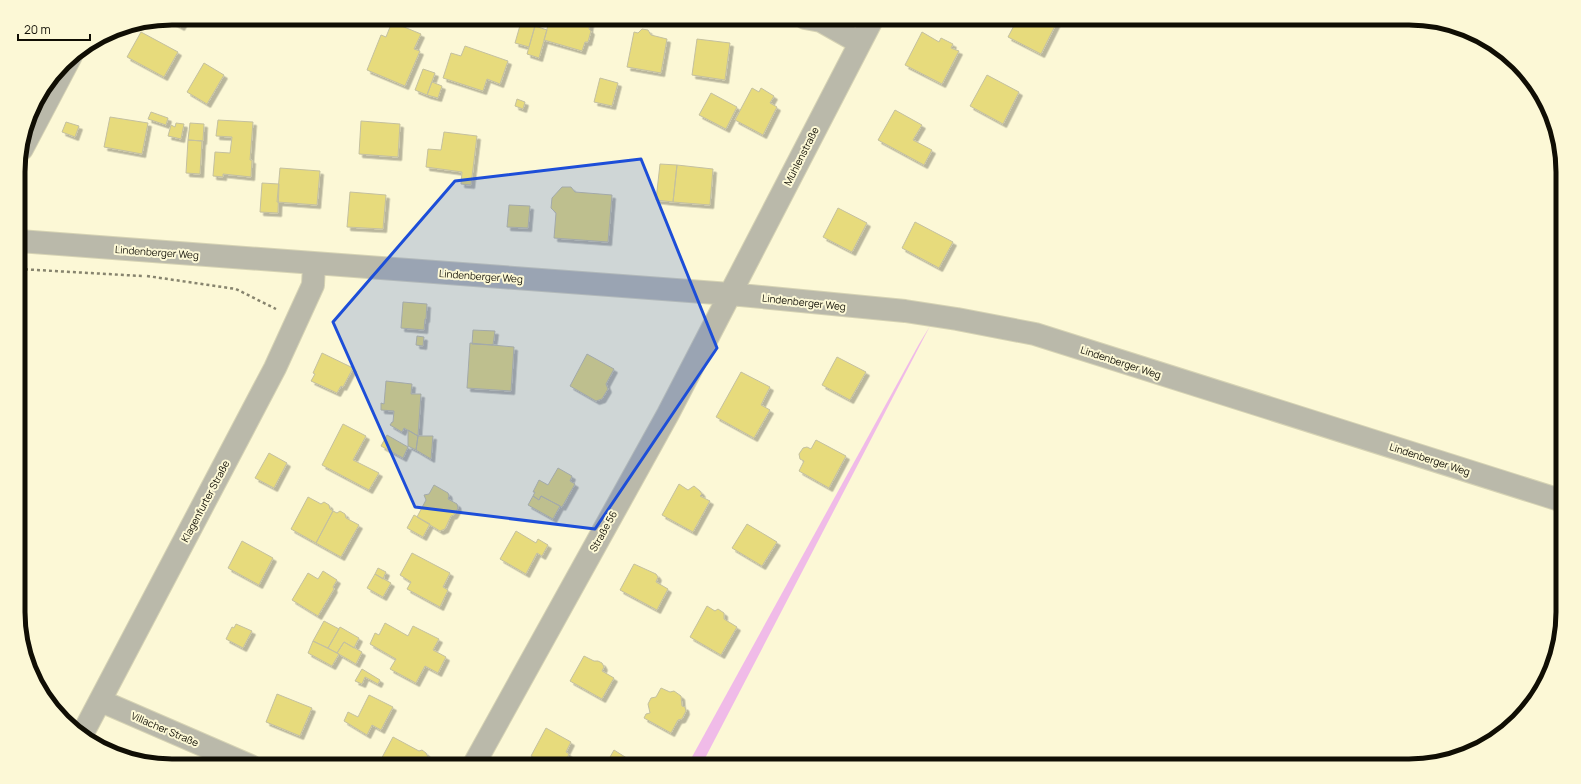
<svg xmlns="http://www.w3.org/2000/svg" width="1581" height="784" font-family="Manrope,sans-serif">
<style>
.green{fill:#f0bbe8}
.building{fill:#e7db7b;stroke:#c4c0a0;filter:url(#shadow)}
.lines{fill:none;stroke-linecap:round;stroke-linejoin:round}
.minor-casing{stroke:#d6d3b4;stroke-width:24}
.path{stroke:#87846e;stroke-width:2.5;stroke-dasharray:3 3;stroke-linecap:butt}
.minor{stroke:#bab9aa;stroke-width:22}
.marked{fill:#1d4ed8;fill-opacity:0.2;stroke:#1d4ed8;stroke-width:3;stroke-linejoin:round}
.labels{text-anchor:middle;stroke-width:4;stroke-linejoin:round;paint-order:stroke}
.street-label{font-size:10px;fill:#100e04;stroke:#fcf8d6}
.rim{fill:none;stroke:#100e04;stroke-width:5}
</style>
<defs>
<filter id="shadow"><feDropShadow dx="3.5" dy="3.5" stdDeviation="0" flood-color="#0004"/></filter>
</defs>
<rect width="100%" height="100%" fill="#fcf8d6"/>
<path class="green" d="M930 326 701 766H687L919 344Z"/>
<path class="building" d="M172 18H186L181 27 166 19Z
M550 18 591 19 589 29 591 31 588 42H585L582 51 544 40Z
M1018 18H1054L1058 20 1041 54 1008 37Z
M392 22 421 34 414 49 420 51 405 86 367 70 381 35 386 37Z
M521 22 535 26 529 47 515 43Z
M535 26 547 30 539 58 527 54Z
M642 29 648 30 651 35 667 39 661 73 627 67 634 32 638 33Z
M141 32 178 52 164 77 127 57Z
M922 32 939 42 941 38 953 44 951 48 959 51 942 84 905 65Z
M697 39 730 43 725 80 692 75Z
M465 46 508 61 500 84 487 79 483 91 443 78 451 53 461 56Z
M204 63 224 75 207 104 187 92Z
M423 69 435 73 427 95 415 90Z
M987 75 1019 92 1003 124 970 106Z
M600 78 618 83 612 106 594 102Z
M432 82 442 86 438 98 427 95Z
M752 88 759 92 761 88 774 96 770 103 777 107 763 135 735 120Z
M711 93 737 107 726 129 699 115Z
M517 99 525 102 523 109 515 106Z
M895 110 922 125 913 140 932 150 924 165 878 140Z
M151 112 168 118 166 125 148 119Z
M110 117 148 123 142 154 104 147Z
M218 120 253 122 250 160H252L251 177 223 174V177L213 176 215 152 230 153 232 137 216 136Z
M361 121 400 124 398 157 359 154Z
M66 122 79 126 75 137 62 132Z
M176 123 184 124 181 139 168 136 171 125 175 127Z
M190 123 204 124 203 141 188 140Z
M444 132 477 136 471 185 461 184 462 172 426 167 428 149 441 150Z
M188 140 202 141 200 174 186 173Z
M660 164 677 165 673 202 656 200Z
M677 165 713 169 710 205 673 202Z
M280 168 320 171 317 205 277 202Z
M262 183 279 184 278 213 260 212Z
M562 187H571L575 192 612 195 608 242 554 238 556 213 551 208 552 198Z
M350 192 386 195 383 229 347 227Z
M509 205 530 206 528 228 507 227Z
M838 208 867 223 852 252 823 237Z
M915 222 953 242 939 268 902 248Z
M403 302 427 304 426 319H425L424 330 401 328Z
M473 330 495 331 493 345 472 344Z
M417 336 424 337 423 346 416 345Z
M470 343 514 347 511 391 467 388Z
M322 353 353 368 343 387 341 386 337 393 311 381 315 374 313 373Z
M587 354 614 369 606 384 608 389 602 399 596 401 570 386Z
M837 357 866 372 850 400 822 385Z
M741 372 770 387 761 405 770 410 754 438 716 417Z
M386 381 412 384 411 394H421L418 436 404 428 402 432 390 425 392 422H393L394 411 381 410V403L384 404Z
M343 424 366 436 353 460 379 473 369 490 322 465Z
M408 430 418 436 416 450 408 446Z
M387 435 408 447 403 458 381 446Z
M418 436H433L431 459 416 450Z
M816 440 846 456 829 488 799 471 804 461 800 459 799 454 803 448 807 447 811 449Z
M269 453 287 463 274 488 255 478Z
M558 468 572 476 570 481 575 484 562 507 541 496 539 500 533 496 535 492H533L539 480 548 485Z
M679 484 688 490 694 486 700 491 702 494 700 496 710 501 693 532 662 515Z
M434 485 448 493 449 496 448 499 457 504 458 508 454 515 451 516 445 529 440 531 417 517 426 500 424 495 429 494Z
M533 496 539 500 541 496 560 506 553 519 528 505Z
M308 497 321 504 324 502 329 505 330 509 333 511 316 543 291 529Z
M333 511 337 513 340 511 345 514 346 518 359 525 341 557 316 543Z
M414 515 430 524 423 537 407 528Z
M747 524 777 542 762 566 732 548Z
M516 531 536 543 538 539 548 545 542 556 537 553 526 574 500 559Z
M242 541 273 558 259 585 228 568Z
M412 553 450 573 443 587 448 590 440 607 407 589 411 582 400 575Z
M634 564 656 574 658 577 656 582 668 589 657 610 620 590Z
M378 568 386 572 383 579 375 574Z
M323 571 337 580 333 587 334 589 318 616 292 600 308 573 318 579Z
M375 574 391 583 383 597 367 588Z
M707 606 715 611 718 609 724 613V619L737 627 721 655 690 637Z
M324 621 339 629 328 648 313 641Z
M385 623 408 636 413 626 439 639 433 650 446 657 438 673 425 666 416 683 390 669 396 659 370 644 375 633 379 635Z
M236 624 252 631 243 648 226 639 232 627 234 628Z
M340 627 359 638 354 648 344 642 337 653 328 648Z
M313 641 339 654 332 666 308 653Z
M344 642 362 652 356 664 337 653Z
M584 656 594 661H598L602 663 604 667 602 671 614 678 602 699 570 681Z
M362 669 380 680 378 684 365 677 362 684 355 681Z
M661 688 670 692 674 691 681 696 682 706 685 707 686 711 682 719 678 720 671 733 644 718 646 714 650 713 648 704 651 698 656 697Z
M277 694 312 708 300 736 266 722Z
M369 695 393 707 381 730 372 725 367 735 344 721 348 712 358 717Z
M546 728 571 742 566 752 569 754 563 766H549L531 756Z
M393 737 419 751 422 750 426 753 428 757 425 763 420 766H380L378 765Z
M614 750 633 762 631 766H605Z"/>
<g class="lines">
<g class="minor-casing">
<path id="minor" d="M805 18 821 21 860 43
M22 149 71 56
M19 241 730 294 905 311 957 319 1035 334 1563 501
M101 701 251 766
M83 733 275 368 313 285 314 264
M473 766 668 414 873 18"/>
</g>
<path class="path" d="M19 269 142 276
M147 276 236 289 276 309"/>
<use href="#minor" class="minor"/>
</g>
<path class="marked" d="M641 159 717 348 595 529 415 507 333 322 455 181Z"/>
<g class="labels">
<g class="street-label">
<text transform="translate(801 156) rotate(-63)" y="4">Mühlenstraße</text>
<text transform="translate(157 252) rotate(4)" y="4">Lindenberger Weg</text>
<text transform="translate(481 276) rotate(4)" y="4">Lindenberger Weg</text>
<text transform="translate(804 302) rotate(6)" y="4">Lindenberger Weg</text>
<text transform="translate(1121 362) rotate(18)" y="4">Lindenberger Weg</text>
<text transform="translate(1430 459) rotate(18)" y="4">Lindenberger Weg</text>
<text transform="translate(205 501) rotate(-62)" y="4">Klagenfurter Straße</text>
<text transform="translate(603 531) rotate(-61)" y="4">Straße 56</text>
<text transform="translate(165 729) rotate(23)" y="4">Villacher Straße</text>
</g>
</g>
<path d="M0 0H1581V784H0ZM172 25H1409A147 147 0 0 1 1556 172V612A147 147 0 0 1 1409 759H172A147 147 0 0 1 25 612V172A147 147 0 0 1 172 25Z" fill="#fcf8d6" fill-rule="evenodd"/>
<path class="rim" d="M172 25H1409A147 147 0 0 1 1556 172V612A147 147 0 0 1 1409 759H172A147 147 0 0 1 25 612V172A147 147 0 0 1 172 25Z"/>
<path d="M18 34v6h72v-6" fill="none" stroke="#100e04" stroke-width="2"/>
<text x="24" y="34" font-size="12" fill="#100e04" stroke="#fcf8d6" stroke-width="3" paint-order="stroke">20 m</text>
</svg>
